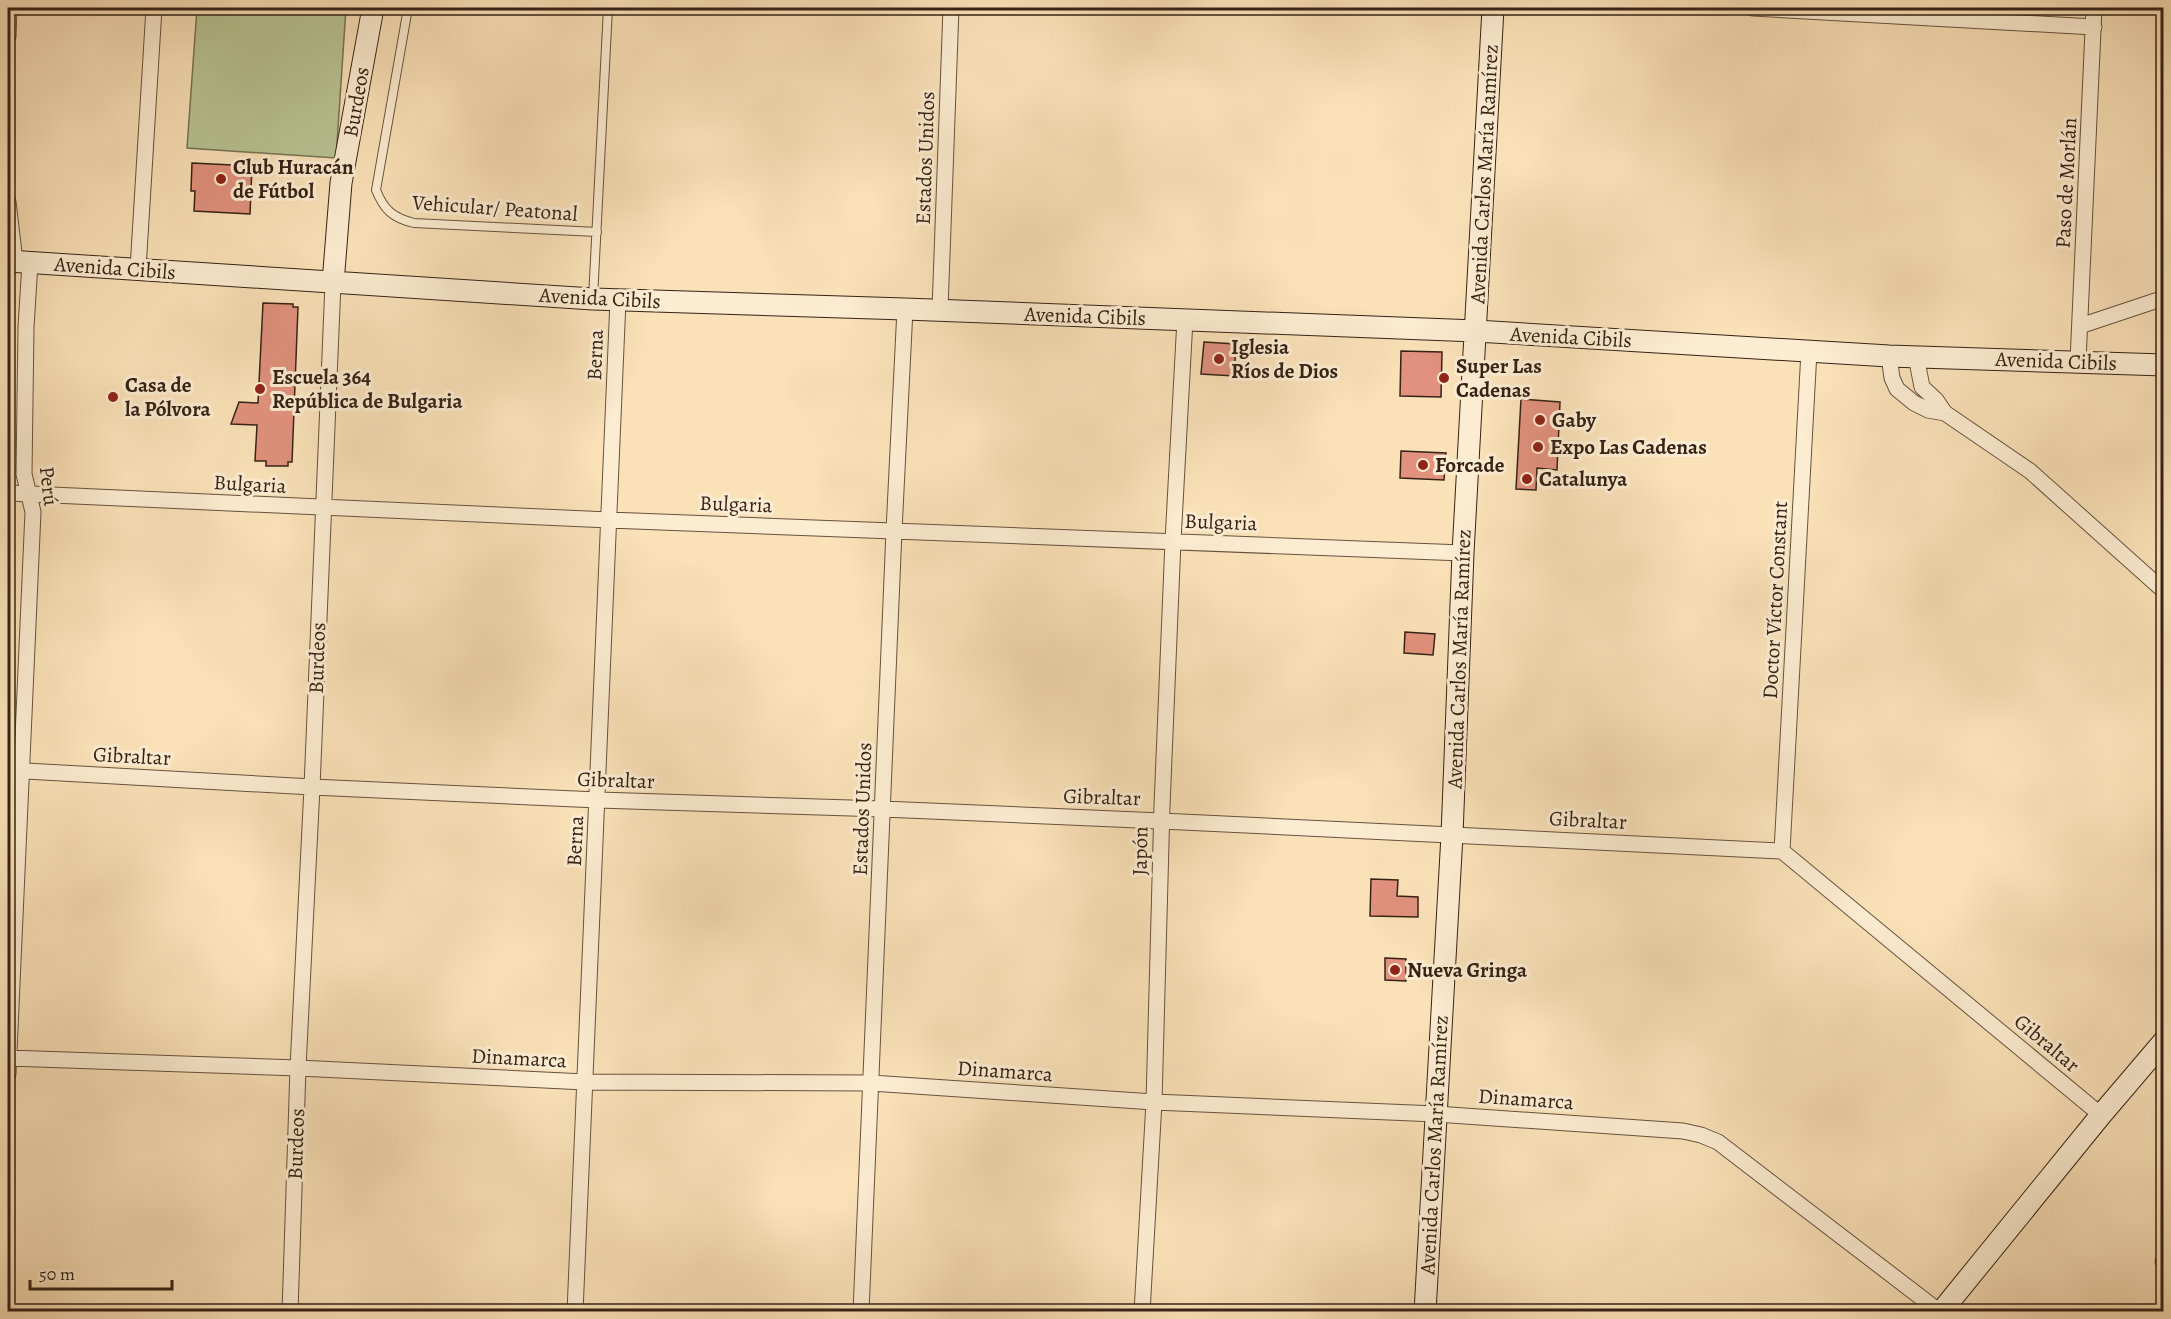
<svg xmlns="http://www.w3.org/2000/svg" width="2171" height="1319" font-family="Alegreya,serif">
<style>
.green{fill:#b8c493;stroke:#777354;stroke-width:1.5}
.building{fill:#e1917d;stroke:#362216;stroke-width:1.5}
.lines{fill:none;stroke-linecap:round;stroke-linejoin:round}
.lane-casing{stroke:#67523e;stroke-width:10}
.street-casing{stroke:#67523e;stroke-width:17}
.secondary-casing{stroke:#362216;stroke-width:23}
.lane{stroke:#fcecd1;stroke-width:8}
.street{stroke:#fcecd1;stroke-width:15}
.secondary{stroke:#fcecd1;stroke-width:21}
.poi-dot{fill:#8f2418;stroke:#fcecd1;stroke-width:2}
.labels{text-anchor:middle;stroke-width:6;stroke-linejoin:round;paint-order:stroke}
.street-label{font-size:21px;fill:#362216;stroke:#fcecd1}
.poi-label{font-size:21px;font-weight:bold;fill:#362216;stroke:#fcecd1;text-anchor:start}
</style>
<rect width="100%" height="100%" fill="#fae1b8"/>
<filter id="stains"><feTurbulence type="fractalNoise" baseFrequency=".00333" numOctaves="4"/><feColorMatrix values="0 0 0 0 .2 0 0 0 0 .09 0 0 0 0 .02 0 0 0 .5 -.17"/></filter>
<radialGradient id="worn" r=".72"><stop offset=".6" stop-color="#630" stop-opacity="0"/><stop offset="1" stop-color="#630" stop-opacity=".3"/></radialGradient>
<path class="green" d="M197 8H346L336 158 187 148Z"/>
<path class="building" d="M192 163 252 166 250 214 194 211 195 191H191Z
M263 303 293 304V307H298L292 462H288V466H266V461H255L257 425 231 424 239 402 258 403Z
M1204 342 1236 344 1234 376 1201 374Z
M1401 351 1442 352 1441 397 1400 396Z
M1521 399 1560 402 1557 470 1537 468 1536 490 1516 489Z
M1401 451 1446 453 1444 480 1400 478Z
M1405 632 1435 634 1433 655 1404 653Z
M1371 879 1398 880 1397 896 1418 897V917L1370 916Z
M1385 958 1406 959V981L1385 980Z"/>
<g class="lines">
<g class="lane-casing">
<path id="lane" d="M408 8 376 190C384 210 393 218 414 223L597 232
M593 298 608 8"/>
</g>
<g class="street-casing">
<path id="street" d="M1753 8 2094 27
M8 37 9 8
M8 202 15 261
M138 269 154 8
M940 310 951 8
M2080 326 2164 298
M1889 356 1892 378 1897 389 1914 403 1928 410 1945 413 2030 471 2164 591
M1916 356 1922 387 1936 400 1945 413
M2078 361 2094 8
M8 493 609 520 1463 553
M8 770 312 787 598 800 883 809 1161 821 1782 851 2101 1115
M1782 851 1809 351
M8 1058 298 1068 585 1082 871 1083 1154 1102 1436 1114 1683 1131 1701 1135 1718 1142 1940 1312
M8 1074 33 512 24 474 26 327 30 263
M2163 1262 2164 1263
M290 1312 298 1068 312 787 333 283
M575 1312 618 300
M861 1312 894 531 905 309
M1142 1312 1154 1102 1162 806 1173 541 1185 319"/>
</g>
<g class="secondary-casing">
<path id="secondary" d="M8 261 593 299 905 309 1476 331 1889 356 2164 365
M333 283 341 183 373 8
M1425 1312 1452 835 1463 553 1493 8
M1941 1312 2101 1115 2164 1041"/>
</g>
<use href="#lane" class="lane"/>
<use href="#street" class="street"/>
<use href="#secondary" class="secondary"/>
</g>
<g class="poi-dot">
<circle cx="221" cy="179" r="6"/>
<circle cx="1219" cy="359" r="6"/>
<circle cx="1444" cy="378" r="6"/>
<circle cx="260" cy="389" r="6"/>
<circle cx="113" cy="397" r="6"/>
<circle cx="1540" cy="420" r="6"/>
<circle cx="1538" cy="447" r="6"/>
<circle cx="1423" cy="465" r="6"/>
<circle cx="1527" cy="479" r="6"/>
<circle cx="1395" cy="970" r="6"/>
</g>
<g class="labels">
<g class="street-label">
<text transform="translate(356 102) rotate(-80)" y="7">Burdeos</text>
<text transform="translate(925 158) rotate(-88)" y="7">Estados Unidos</text>
<text transform="translate(1484 174) rotate(-87)" y="7">Avenida Carlos María Ramírez</text>
<text transform="translate(2066 183) rotate(-87)" y="7">Paso de Morlán</text>
<text transform="translate(495 208) rotate(4)" y="7">Vehicular/ Peatonal</text>
<text transform="translate(115 268) rotate(4)" y="7">Avenida Cibils</text>
<text transform="translate(600 298) rotate(3)" y="7">Avenida Cibils</text>
<text transform="translate(1085 316) rotate(2)" y="7">Avenida Cibils</text>
<text transform="translate(1571 337) rotate(3)" y="7">Avenida Cibils</text>
<text transform="translate(595 355) rotate(-88)" y="7">Berna</text>
<text transform="translate(2056 361) rotate(2)" y="7">Avenida Cibils</text>
<text transform="translate(250 484) rotate(3)" y="7">Bulgaria</text>
<text transform="translate(49 486) rotate(83)" y="7">Perú</text>
<text transform="translate(736 504) rotate(2)" y="7">Bulgaria</text>
<text transform="translate(1221 522) rotate(2)" y="7">Bulgaria</text>
<text transform="translate(1775 600) rotate(-87)" y="7">Doctor Víctor Constant</text>
<text transform="translate(317 658) rotate(-88)" y="7">Burdeos</text>
<text transform="translate(1459 659) rotate(-88)" y="7">Avenida Carlos María Ramírez</text>
<text transform="translate(132 756) rotate(3)" y="7">Gibraltar</text>
<text transform="translate(616 780) rotate(2)" y="7">Gibraltar</text>
<text transform="translate(1102 797) rotate(2)" y="7">Gibraltar</text>
<text transform="translate(862 809) rotate(-88)" y="7">Estados Unidos</text>
<text transform="translate(1588 820) rotate(3)" y="7">Gibraltar</text>
<text transform="translate(575 841) rotate(-87)" y="7">Berna</text>
<text transform="translate(1140 851) rotate(-89)" y="7">Japón</text>
<text transform="translate(2047 1043) rotate(40)" y="7">Gibraltar</text>
<text transform="translate(519 1058) rotate(3)" y="7">Dinamarca</text>
<text transform="translate(1005 1071) rotate(4)" y="7">Dinamarca</text>
<text transform="translate(1526 1099) rotate(4)" y="7">Dinamarca</text>
<text transform="translate(296 1144) rotate(-88)" y="7">Burdeos</text>
<text transform="translate(1434 1145) rotate(-87)" y="7">Avenida Carlos María Ramírez</text>
</g>
<g class="poi-label">
<text x="233" y="174">Club Huracán<tspan x="233" dy="24">de Fútbol</tspan></text>
<text x="1231" y="354">Iglesia<tspan x="1231" dy="24">Ríos de Dios</tspan></text>
<text x="1456" y="373">Super Las<tspan x="1456" dy="24">Cadenas</tspan></text>
<text x="272" y="384">Escuela 364<tspan x="272" dy="24">República de Bulgaria</tspan></text>
<text x="125" y="392">Casa de<tspan x="125" dy="24">la Pólvora</tspan></text>
<text x="1552" y="427">Gaby</text>
<text x="1550" y="454">Expo Las Cadenas</text>
<text x="1435" y="472">Forcade</text>
<text x="1539" y="486">Catalunya</text>
<text x="1407" y="977">Nueva Gringa</text>
</g>
</g>
<rect width="2171" height="1319" fill="none" stroke="#fae1b8" stroke-width="30"/>
<rect x="9" y="9" width="2153" height="1301" fill="none" stroke="#362216" stroke-width="3"/>
<rect x="15" y="15" width="2141" height="1289" fill="none" stroke="#362216" stroke-width="1.5"/>
<path d="M30 1280v9h142v-9" fill="none" stroke="#362216" stroke-width="3"/>
<text x="39" y="1280" font-size="18" fill="#362216" stroke="#fcecd1" stroke-width="4.5" paint-order="stroke">50 m</text>
<rect width="100%" height="100%" filter="url(#stains)"/>
<rect width="100%" height="100%" fill="url(#worn)"/>
</svg>
